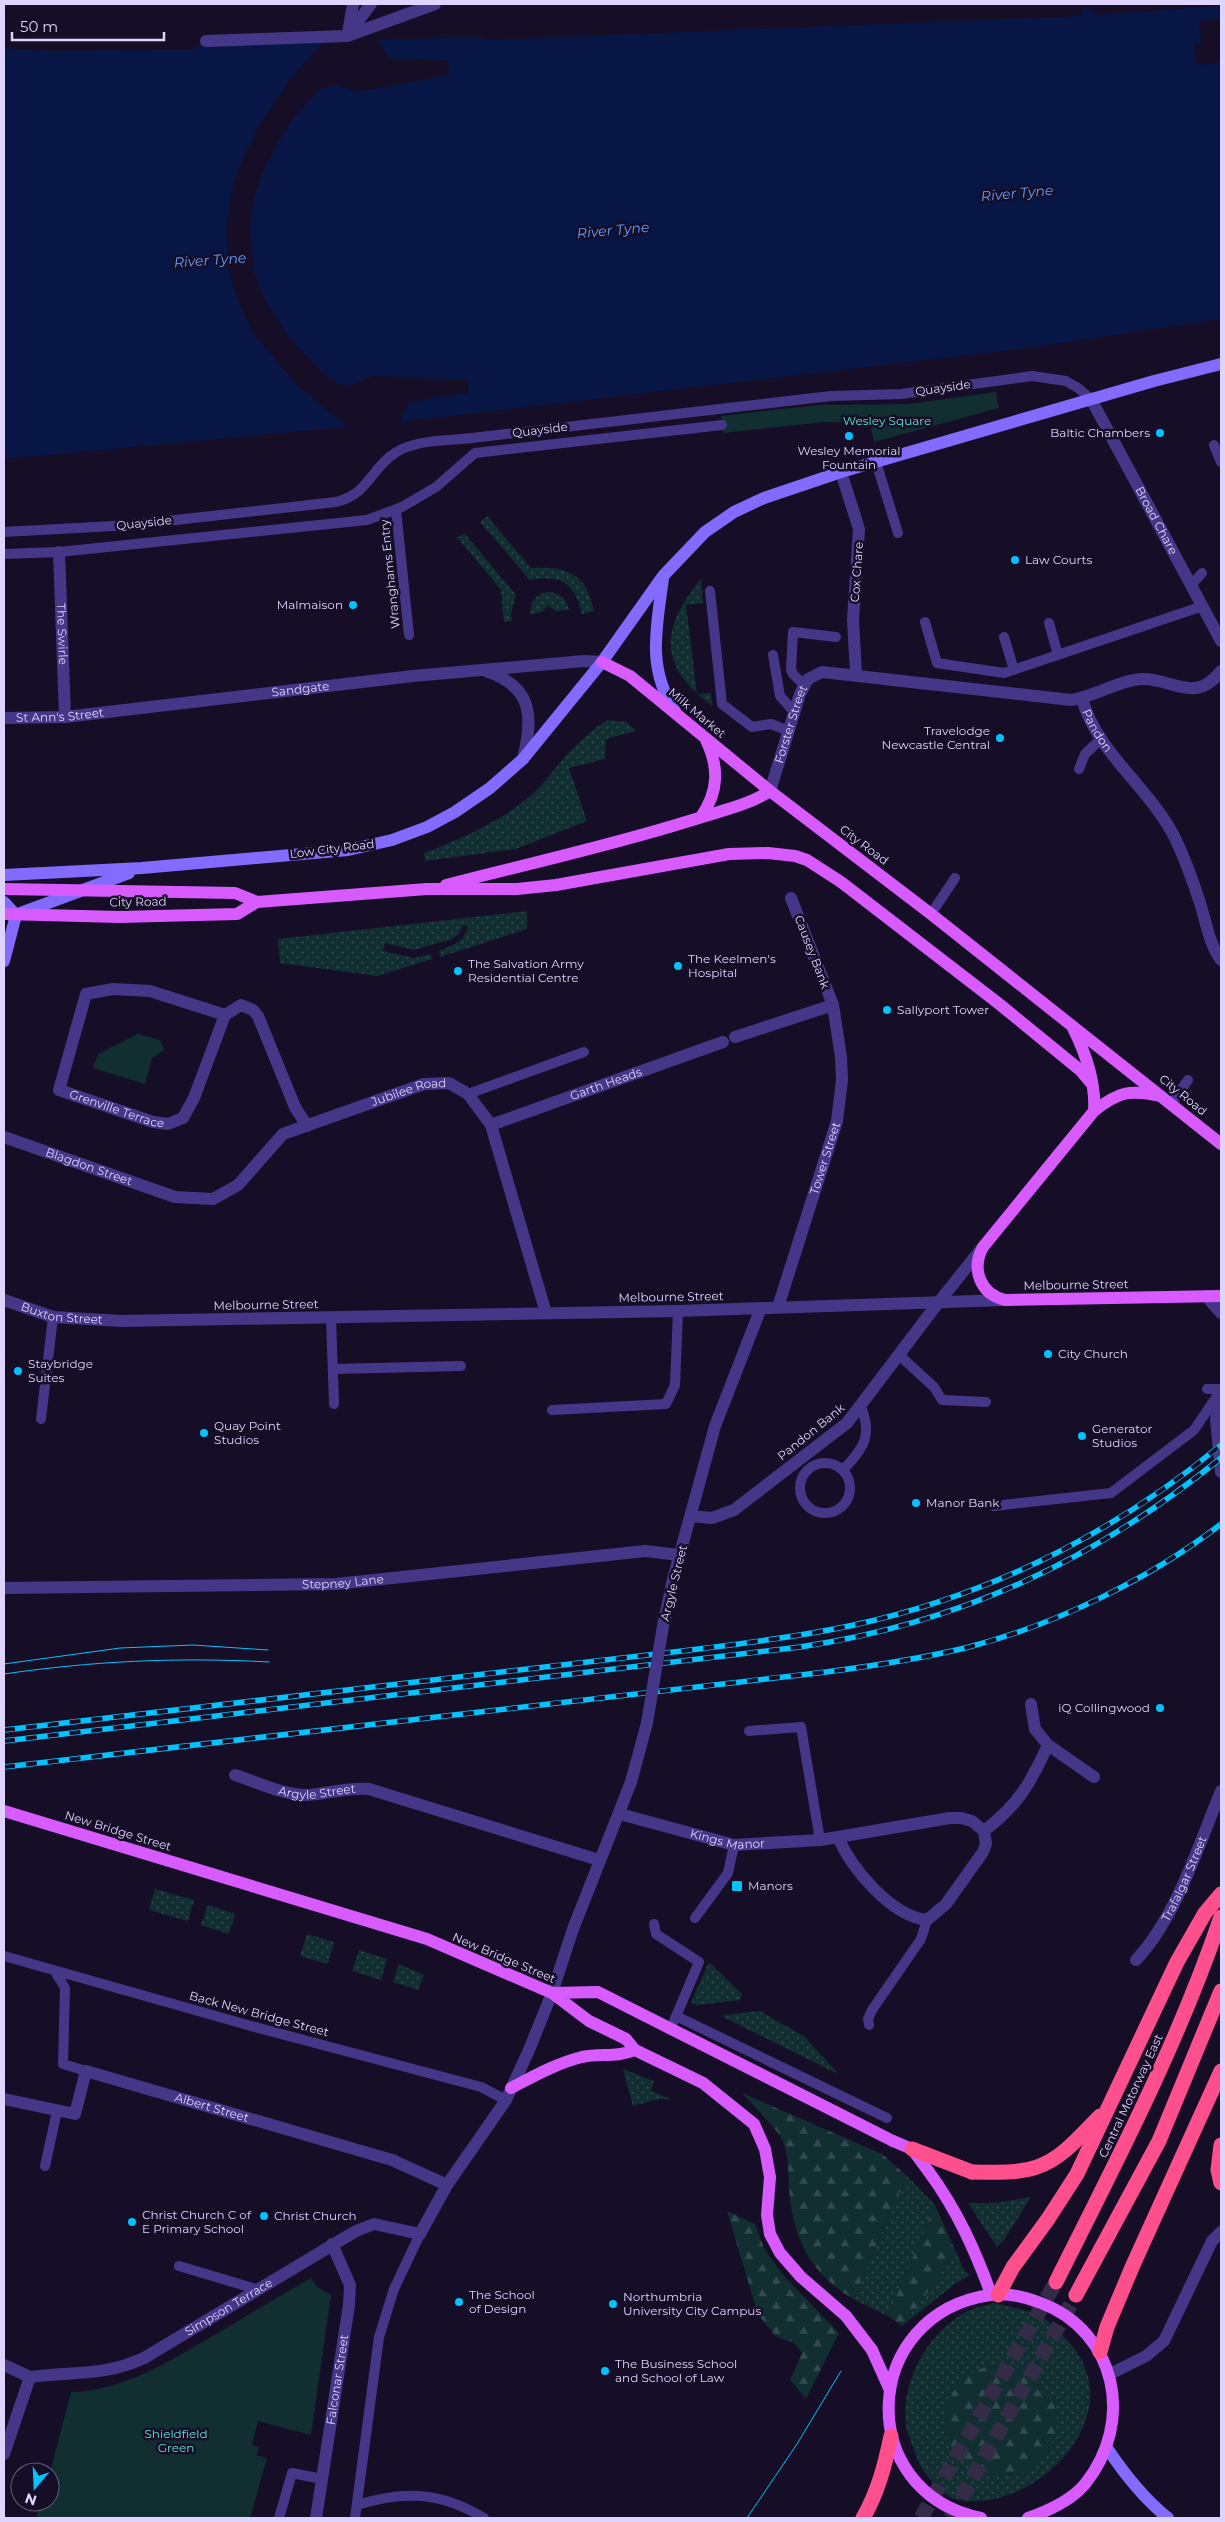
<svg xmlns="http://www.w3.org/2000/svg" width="1225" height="2522" font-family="Montserrat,sans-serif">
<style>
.grass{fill:url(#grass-dots)}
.forest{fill:url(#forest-firs)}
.park{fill:#112e31}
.water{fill:#081646}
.pier{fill:#160e27}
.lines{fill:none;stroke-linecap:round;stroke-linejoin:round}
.motorway-tunnel{stroke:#342c47;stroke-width:15;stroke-dasharray:15 8;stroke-linecap:butt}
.service{stroke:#453788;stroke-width:10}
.pedestrian{stroke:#453788;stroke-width:12}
.minor{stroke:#453788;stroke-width:12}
.tertiary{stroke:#453788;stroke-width:12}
.secondary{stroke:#836bff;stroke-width:12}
.primary{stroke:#d85bff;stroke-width:12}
.motorway{stroke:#ff4f8c;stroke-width:15}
.tram{stroke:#00c3ff;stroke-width:1}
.rail-casing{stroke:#00c3ff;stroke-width:5.5}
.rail{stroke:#160e27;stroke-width:4;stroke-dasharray:11;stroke-linecap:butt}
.pedestrian-bridge{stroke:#453788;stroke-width:12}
.primary-bridge{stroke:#d85bff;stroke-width:12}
.motorway-bridge{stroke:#ff4f8c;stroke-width:15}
.poi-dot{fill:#00c3ff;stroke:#160e27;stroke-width:2}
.labels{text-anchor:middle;stroke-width:5;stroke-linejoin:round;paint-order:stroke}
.street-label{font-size:12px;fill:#dfd4ff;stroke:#160e27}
.park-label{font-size:12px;fill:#5be4d4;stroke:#160e27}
.poi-label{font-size:12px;fill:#dfd4ff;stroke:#160e27;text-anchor:start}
.water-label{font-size:14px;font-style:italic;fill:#62a1ff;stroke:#160e27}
</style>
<defs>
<pattern id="grass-dots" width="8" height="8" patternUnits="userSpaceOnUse" patternTransform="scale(1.25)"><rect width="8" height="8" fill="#112e31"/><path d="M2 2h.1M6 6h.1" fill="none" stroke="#334b50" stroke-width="1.8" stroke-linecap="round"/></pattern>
<pattern id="forest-firs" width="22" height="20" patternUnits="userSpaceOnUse" patternTransform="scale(1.25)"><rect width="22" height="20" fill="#112e31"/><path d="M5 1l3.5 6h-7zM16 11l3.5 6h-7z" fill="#334b50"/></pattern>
</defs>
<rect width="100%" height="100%" fill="#160e27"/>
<path class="grass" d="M487 516 531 568C567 566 586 573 594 611L582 614C575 583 561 574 530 580L480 522Z
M465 534 516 595 511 613 512 621 504 622 501 590 457 537Z
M701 579 703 603 686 605 697 694 711 693 712 706C658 666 660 629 701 579Z
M547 592C559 592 566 598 569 610L556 611 548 606 542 612 530 614C531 602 535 595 547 592Z
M607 720 627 722 636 731 606 739 605 759 569 768 587 821 516 849 425 861 424 853C466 837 504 820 537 790 547 780 555 768 564 758 577 744 591 731 607 720Z
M527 911V929L440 957 439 951C453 945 463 943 468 927L463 925 459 934 452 939 414 950 385 943 383 951 415 958 431 954 432 959 377 976 280 963 278 939Z
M155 1889 194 1900 188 1921 149 1910Z
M208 1905 235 1914 229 1934 201 1925Z
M307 1934 334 1942 328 1964 300 1956Z
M359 1950 387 1959 381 1980 352 1971Z
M709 1962 742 1994 740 2000 697 2005 691 2002Z
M399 1964 424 1975 418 1990 393 1982Z
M760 2011 805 2037 837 2072 836 2073 723 2017 724 2015Z
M623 2069 654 2081 651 2091 673 2100 658 2099 633 2106Z
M907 2176 935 2205 888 2316 853 2299Z
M1031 2197 1004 2240 997 2247 968 2203H995Z
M955 2250 964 2270 970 2275 955 2284 902 2326 934 2284Z
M995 2303C1011 2307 1027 2310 1042 2317 1049 2321 1056 2329 1062 2335 1144 2411 1029 2522 951 2498 934 2485 921 2473 915 2452 912 2444 908 2435 906 2427 900 2383 927 2333 966 2312 974 2307 986 2306 995 2303Z"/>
<path class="forest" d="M742 2093 882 2154 907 2176 853 2299C809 2272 793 2238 789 2188 788 2174 789 2152 782 2139 776 2128 752 2104 742 2093Z
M935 2205 955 2250 934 2284 902 2326 888 2316Z
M727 2211 755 2224 764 2248 782 2274 839 2333 806 2399 790 2380 802 2353 793 2342 776 2337 758 2314Z
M945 2421a56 56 0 1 1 112 0a56 56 0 1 1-112 0Z"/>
<path class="park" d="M996 392 999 408 874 442 870 423 824 422 723 433 721 416 818 405 909 404Z
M138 1034 160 1040 164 1050 152 1058 145 1084 93 1068 98 1054Z
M311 2278 317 2287 331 2295 311 2435 258 2421 252 2445 259 2447 257 2455 267 2458 250 2518H36L41 2502H50V2472L71 2392C125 2391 172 2359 218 2333 249 2314 280 2296 311 2278Z"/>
<path class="water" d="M1221 6V319L1028 348 399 422 4 459V48L54 51 195 49 196 45 478 37 487 40 1081 16 1083 8 1097 12 1096 15Z"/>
<path class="pier" d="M1221 18V59L1218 63 1197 65 1194 45 1201 44 1199 21Z
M378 40 388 58 448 61 449 75 358 92 336 85 320 89 297 114 279 141 264 169 254 197 250 226 254 272 263 296 288 336 322 372 338 384 352 385 373 376 467 380 469 393 410 402 399 422 349 428 297 385 253 333 239 303 229 274 226 231 232 190 239 167 261 122 295 73 324 41Z"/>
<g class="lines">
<path class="motorway-tunnel" d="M921 2518 1056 2282
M950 2518 1076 2295"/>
<path class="service" d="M1214 445 1221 462
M876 462 898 533
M396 510 409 635
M4 532 131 525 336 502C369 494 370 469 395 453 416 439 448 441 472 438L831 396 901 394 1032 376 1066 381 1078 388 1091 399
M4 554 59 552 367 520 402 507 436 487 475 453 722 425
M1192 584 1202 573
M710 591 722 704 752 727 771 724 789 731
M925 622 937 663 1004 673 1203 606
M1049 623 1058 655
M1004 637 1014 670
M773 655 780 696 795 713
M804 685 793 674 791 670 793 632 836 637
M1079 769 1085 754 1101 739
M931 914 955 878
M468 1094 584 1052
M1171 1104 1188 1080
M331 1318 334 1404
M899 1355 934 1387 942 1400 986 1402
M333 1369 461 1366
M1207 1389H1221
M552 1410 666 1404 675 1385 678 1311
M41 1419 53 1317
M800 1488a25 25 0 1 1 50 0a25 25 0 1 1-50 0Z
M843 1470C863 1449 873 1436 861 1407
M994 1506 1111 1493 1194 1430 1219 1393
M749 1731 801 1727 820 1840
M695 1918 728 1873 734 1845
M654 1924 656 1934 699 1962 674 2021
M4 1956 251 2026 481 2087 506 2100
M54 1970 65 1988 63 2064 86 2071
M676 2016 887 2118
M869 2025 868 2019 872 2010 921 1939 927 1920
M45 2166 57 2111
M179 2266 256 2289
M357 2505C404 2490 441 2492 484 2518
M279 2518 292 2473 322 2479
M355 2518 379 2337 394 2289 420 2234"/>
<path class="pedestrian" d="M348 33 353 4
M347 36 371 4
M206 41 347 36 435 4
M663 1626 673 1579
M631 1782 647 1723"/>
<g class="minor">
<path id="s1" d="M1091 399 1221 641"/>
<path d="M841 472 859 529 853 620 856 674"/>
<path id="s2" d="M59 552 65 717"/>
<path d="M486 671C534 687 533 718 523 759"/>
<path id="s3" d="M1082 699C1098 754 1150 788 1175 838 1185 859 1193 881 1200 903 1206 921 1209 944 1221 960"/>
<path id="s4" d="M4 718 65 717 413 676 584 661 602 662"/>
<path id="s5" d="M770 791 800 694 808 679 822 672 1071 700C1095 697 1118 680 1142 679 1171 678 1195 705 1221 671"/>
<path id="s6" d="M225 1015 150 991 113 989 86 994 59 1090 153 1122 168 1124 183 1118 194 1098 225 1015 241 1005 253 1010 258 1016 295 1107 307 1126"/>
<path d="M735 1037 833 1005"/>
<path id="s7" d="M491 1125 723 1042"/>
<path id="s8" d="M4 1137 175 1197 213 1199 238 1185 283 1134 424 1084 449 1083 468 1094 491 1125 546 1313"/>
<path d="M1206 1296 1221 1313"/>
<path id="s9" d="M778 1307 837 1121 842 1080 841 1057 833 1005 791 898"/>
<path d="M1221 1390 1216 1419 1221 1472"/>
<path d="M691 1516 712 1518 734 1510 847 1423 938 1303"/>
<path d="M673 1579 715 1426 761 1308"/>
<path id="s10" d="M4 1588 336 1584 645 1551 680 1555"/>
<path d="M1048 1745 1094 1777"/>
<path id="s11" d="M235 1775C257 1782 283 1795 307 1795 328 1794 347 1787 369 1789L599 1860"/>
<path id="s12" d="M620 1814 734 1845 820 1840 950 1818H961L972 1821 984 1831 986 1844 983 1852 946 1904 927 1920C891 1916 851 1868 838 1837"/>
<path d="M984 1831C1019 1804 1030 1784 1048 1745L1035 1729 1031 1704"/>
<path id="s13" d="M1136 1960C1176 1918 1199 1844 1221 1791"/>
<path id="s14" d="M4 2099 75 2114 86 2071 392 2160 447 2185"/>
<path d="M4 2365 30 2377"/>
<path d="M1110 2374 1146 2356 1164 2341 1212 2241 1221 2232"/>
<path id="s15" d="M30 2377C72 2371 103 2377 144 2358L356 2231 374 2224 420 2234 447 2185 506 2100 529 2050 552 1993 573 1929 631 1782"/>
<path d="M4 2454 30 2377"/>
<path id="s16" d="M316 2518 349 2305 350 2285 332 2244"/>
</g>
<g class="tertiary">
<path id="s17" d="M4 1300 53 1317 122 1321 678 1311 1005 1300"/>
<path d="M938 1303 982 1248"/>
</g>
<path class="secondary" d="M663 578C657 626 646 668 675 711
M4 875 142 868 348 850 392 840 427 827 455 812 490 788 523 759 602 662 663 576 705 532 734 512 764 498 841 472 1154 381 1221 364
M4 902 16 915
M18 914 129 873
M4 961 16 915
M1107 2448C1125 2475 1143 2498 1168 2518"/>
<path class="primary" d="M602 662 630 676 770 791 931 914 1221 1144
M701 817C719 791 719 767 706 740
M446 885C527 864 609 846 689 821 716 812 747 806 770 791
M4 889 235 893 257 902 427 889H517L556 885 729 854 768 853 795 856 807 860 841 882 998 1003 1080 1070 1092 1084
M4 914 119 917 237 914 257 902
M1073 1028C1086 1054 1096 1082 1094 1111
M1160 1096C1130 1089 1118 1092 1094 1111L983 1247C971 1269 980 1294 1005 1300L1221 1296
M4 1811 427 1939 552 1993 589 2021 626 2039 635 2050 703 2083 754 2124 765 2149 770 2177 767 2215 770 2234 780 2253 801 2277 846 2316
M552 1993 598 1992 893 2141
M511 2088C534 2076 557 2063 582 2057 602 2053 615 2058 635 2050
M929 2172C957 2210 975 2250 991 2294
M872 2350 889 2388
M981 2518C853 2492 860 2314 990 2295 1007 2292 1025 2297 1041 2303 1117 2332 1135 2422 1085 2484 1071 2501 1048 2511 1028 2518"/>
<path class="motorway" d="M1221 2145 1218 2170 1221 2183
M972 2172C993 2172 1017 2174 1037 2167 1063 2158 1081 2135 1100 2116
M1056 2282C1116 2162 1178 2044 1221 1917
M998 2295 1013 2267 1048 2219 1077 2174 1177 1962 1205 1913 1221 1894
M1076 2295 1159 2141 1221 1991
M1100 2352 1107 2327 1133 2265 1221 2071
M863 2518C878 2492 885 2465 891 2436"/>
<path class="tram" d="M4 1664 120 1648 193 1645 268 1650
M4 1674C93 1661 178 1657 269 1662
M747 2518 797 2444 841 2371"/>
<g class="rail-casing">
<path id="rail" d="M4 1730 682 1651C739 1644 797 1637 854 1625 990 1595 1113 1534 1221 1445
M4 1741 800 1647C961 1623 1095 1560 1221 1458
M4 1767 826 1672C872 1666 919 1659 965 1648 1053 1626 1150 1579 1221 1524"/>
</g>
<use href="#rail" class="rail"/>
<path class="pedestrian-bridge" d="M647 1723 663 1626"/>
<path class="primary-bridge" d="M893 2141 912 2149 929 2172
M846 2316 872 2350"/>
<path class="motorway-bridge" d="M912 2149 972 2172"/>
</g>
<g class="poi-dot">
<circle cx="1160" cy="433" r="5"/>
<circle cx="849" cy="436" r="5"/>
<circle cx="1015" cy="560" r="5"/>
<circle cx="353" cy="605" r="5"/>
<circle cx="1000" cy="738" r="5"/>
<circle cx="678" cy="966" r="5"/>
<circle cx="458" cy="971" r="5"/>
<circle cx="887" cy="1010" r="5"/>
<circle cx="1048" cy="1354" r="5"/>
<circle cx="18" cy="1371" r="5"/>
<circle cx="204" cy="1433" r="5"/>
<circle cx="1082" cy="1436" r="5"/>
<circle cx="916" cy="1503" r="5"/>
<circle cx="1160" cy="1708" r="5"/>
<rect x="731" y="1880" width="12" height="12" rx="2.5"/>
<circle cx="264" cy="2216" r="5"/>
<circle cx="132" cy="2222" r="5"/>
<circle cx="459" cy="2302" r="5"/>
<circle cx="613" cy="2304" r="5"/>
<circle cx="605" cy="2371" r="5"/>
</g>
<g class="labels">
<g class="street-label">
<text transform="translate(943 388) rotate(-8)" y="4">Quayside</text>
<text transform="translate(540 430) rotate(-7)" y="4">Quayside</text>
<text dy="4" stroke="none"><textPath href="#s1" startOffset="138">Broad Chare</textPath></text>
<text transform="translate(144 523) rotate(-6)" y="4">Quayside</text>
<text transform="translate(857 572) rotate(-86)" y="4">Cox Chare</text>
<text transform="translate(390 574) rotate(-96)" y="4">Wranghams Entry</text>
<text dy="4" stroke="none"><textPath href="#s2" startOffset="82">The Swirle</textPath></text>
<text dy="4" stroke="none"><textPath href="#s4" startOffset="298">Sandgate</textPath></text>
<text transform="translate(697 713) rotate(40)" y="4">Milk Market</text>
<text dy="4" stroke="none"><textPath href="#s4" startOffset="56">St Ann's Street</textPath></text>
<text dy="4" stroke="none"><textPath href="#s5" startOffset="70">Forster Street</textPath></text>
<text dy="4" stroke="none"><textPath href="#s3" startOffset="35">Pandon</textPath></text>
<text transform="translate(864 845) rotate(37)" y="4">City Road</text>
<text transform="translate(332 849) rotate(-7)" y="4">Low City Road</text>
<text transform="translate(138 902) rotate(-1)" y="4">City Road</text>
<text transform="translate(812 952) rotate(69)" y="4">Causey Bank</text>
<text dy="4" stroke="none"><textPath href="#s7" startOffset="122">Garth Heads</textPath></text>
<text dy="4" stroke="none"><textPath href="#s8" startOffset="449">Jubilee Road</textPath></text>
<text transform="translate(1183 1095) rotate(39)" y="4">City Road</text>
<text dy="4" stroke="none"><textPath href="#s6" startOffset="304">Grenville Terrace</textPath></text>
<text dy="4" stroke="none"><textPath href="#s9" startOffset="156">Tower Street</textPath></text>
<text dy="4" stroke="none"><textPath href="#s8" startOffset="90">Blagdon Street</textPath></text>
<text transform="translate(1076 1285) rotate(-1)" y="4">Melbourne Street</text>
<text transform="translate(671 1297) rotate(-1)" y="4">Melbourne Street</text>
<text transform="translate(266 1305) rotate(-1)" y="4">Melbourne Street</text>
<text dy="4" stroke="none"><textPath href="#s17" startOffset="60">Buxton Street</textPath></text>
<text transform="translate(811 1432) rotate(-39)" y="4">Pandon Bank</text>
<text dy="4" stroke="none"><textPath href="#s10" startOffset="339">Stepney Lane</textPath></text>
<text transform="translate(674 1583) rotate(-76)" y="4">Argyle Street</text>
<text dy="4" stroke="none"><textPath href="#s11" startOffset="85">Argyle Street</textPath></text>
<text transform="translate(118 1831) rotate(17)" y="4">New Bridge Street</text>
<text dy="4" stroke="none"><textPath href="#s12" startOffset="111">Kings Manor</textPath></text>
<text dy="4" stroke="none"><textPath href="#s13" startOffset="95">Trafalgar Street</textPath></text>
<text transform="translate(504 1958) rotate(23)" y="4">New Bridge Street</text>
<text transform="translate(259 2014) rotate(15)" y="4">Back New Bridge Street</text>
<text transform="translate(1131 2096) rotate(-65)" y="4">Central Motorway East</text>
<text dy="4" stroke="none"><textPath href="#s14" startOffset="248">Albert Street</textPath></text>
<text dy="4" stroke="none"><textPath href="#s15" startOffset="215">Simpson Terrace</textPath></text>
<text dy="4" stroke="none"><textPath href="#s16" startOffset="140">Falconar Street</textPath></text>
</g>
<g class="park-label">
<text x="887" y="425">Wesley Square</text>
<text x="176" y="2438">Shieldfield<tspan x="176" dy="14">Green</tspan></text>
</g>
<g class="poi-label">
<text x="1150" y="437" text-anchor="end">Baltic Chambers</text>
<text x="849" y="455" text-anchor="middle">Wesley Memorial<tspan x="849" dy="14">Fountain</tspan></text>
<text x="1025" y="564">Law Courts</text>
<text x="343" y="609" text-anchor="end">Malmaison</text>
<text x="990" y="735" text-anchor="end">Travelodge<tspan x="990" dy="14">Newcastle Central</tspan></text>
<text x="688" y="963">The Keelmen's<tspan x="688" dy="14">Hospital</tspan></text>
<text x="468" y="968">The Salvation Army<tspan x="468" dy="14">Residential Centre</tspan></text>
<text x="897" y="1014">Sallyport Tower</text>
<text x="1058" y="1358">City Church</text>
<text x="28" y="1368">Staybridge<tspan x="28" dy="14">Suites</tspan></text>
<text x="214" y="1430">Quay Point<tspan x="214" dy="14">Studios</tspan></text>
<text x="1092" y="1433">Generator<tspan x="1092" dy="14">Studios</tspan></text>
<text x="926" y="1507">Manor Bank</text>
<text x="1150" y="1712" text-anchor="end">iQ Collingwood</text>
<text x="748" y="1890">Manors</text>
<text x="142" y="2219">Christ Church C of<tspan x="142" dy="14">E Primary School</tspan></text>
<text x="274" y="2220">Christ Church</text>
<text x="469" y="2299">The School<tspan x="469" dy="14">of Design</tspan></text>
<text x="623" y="2301">Northumbria<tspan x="623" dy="14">University City Campus</tspan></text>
<text x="615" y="2368">The Business School<tspan x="615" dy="14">and School of Law</tspan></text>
</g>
<g class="water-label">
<text transform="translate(1017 193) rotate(-5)" y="5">River Tyne</text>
<text transform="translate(613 230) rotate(-5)" y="5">River Tyne</text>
<text transform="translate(210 260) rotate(-4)" y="5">River Tyne</text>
</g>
</g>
<rect width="1225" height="2522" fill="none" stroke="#dfd4ff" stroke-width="10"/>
<g transform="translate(35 2487) rotate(199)"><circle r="24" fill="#160e27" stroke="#665d7d"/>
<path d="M0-4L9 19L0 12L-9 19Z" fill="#00c3ff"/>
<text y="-8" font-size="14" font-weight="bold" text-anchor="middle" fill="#dfd4ff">N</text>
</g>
<path d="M12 32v8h152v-8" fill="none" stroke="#dfd4ff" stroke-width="2.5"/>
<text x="20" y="32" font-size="15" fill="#dfd4ff" stroke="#160e27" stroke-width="4" paint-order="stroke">50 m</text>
</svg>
